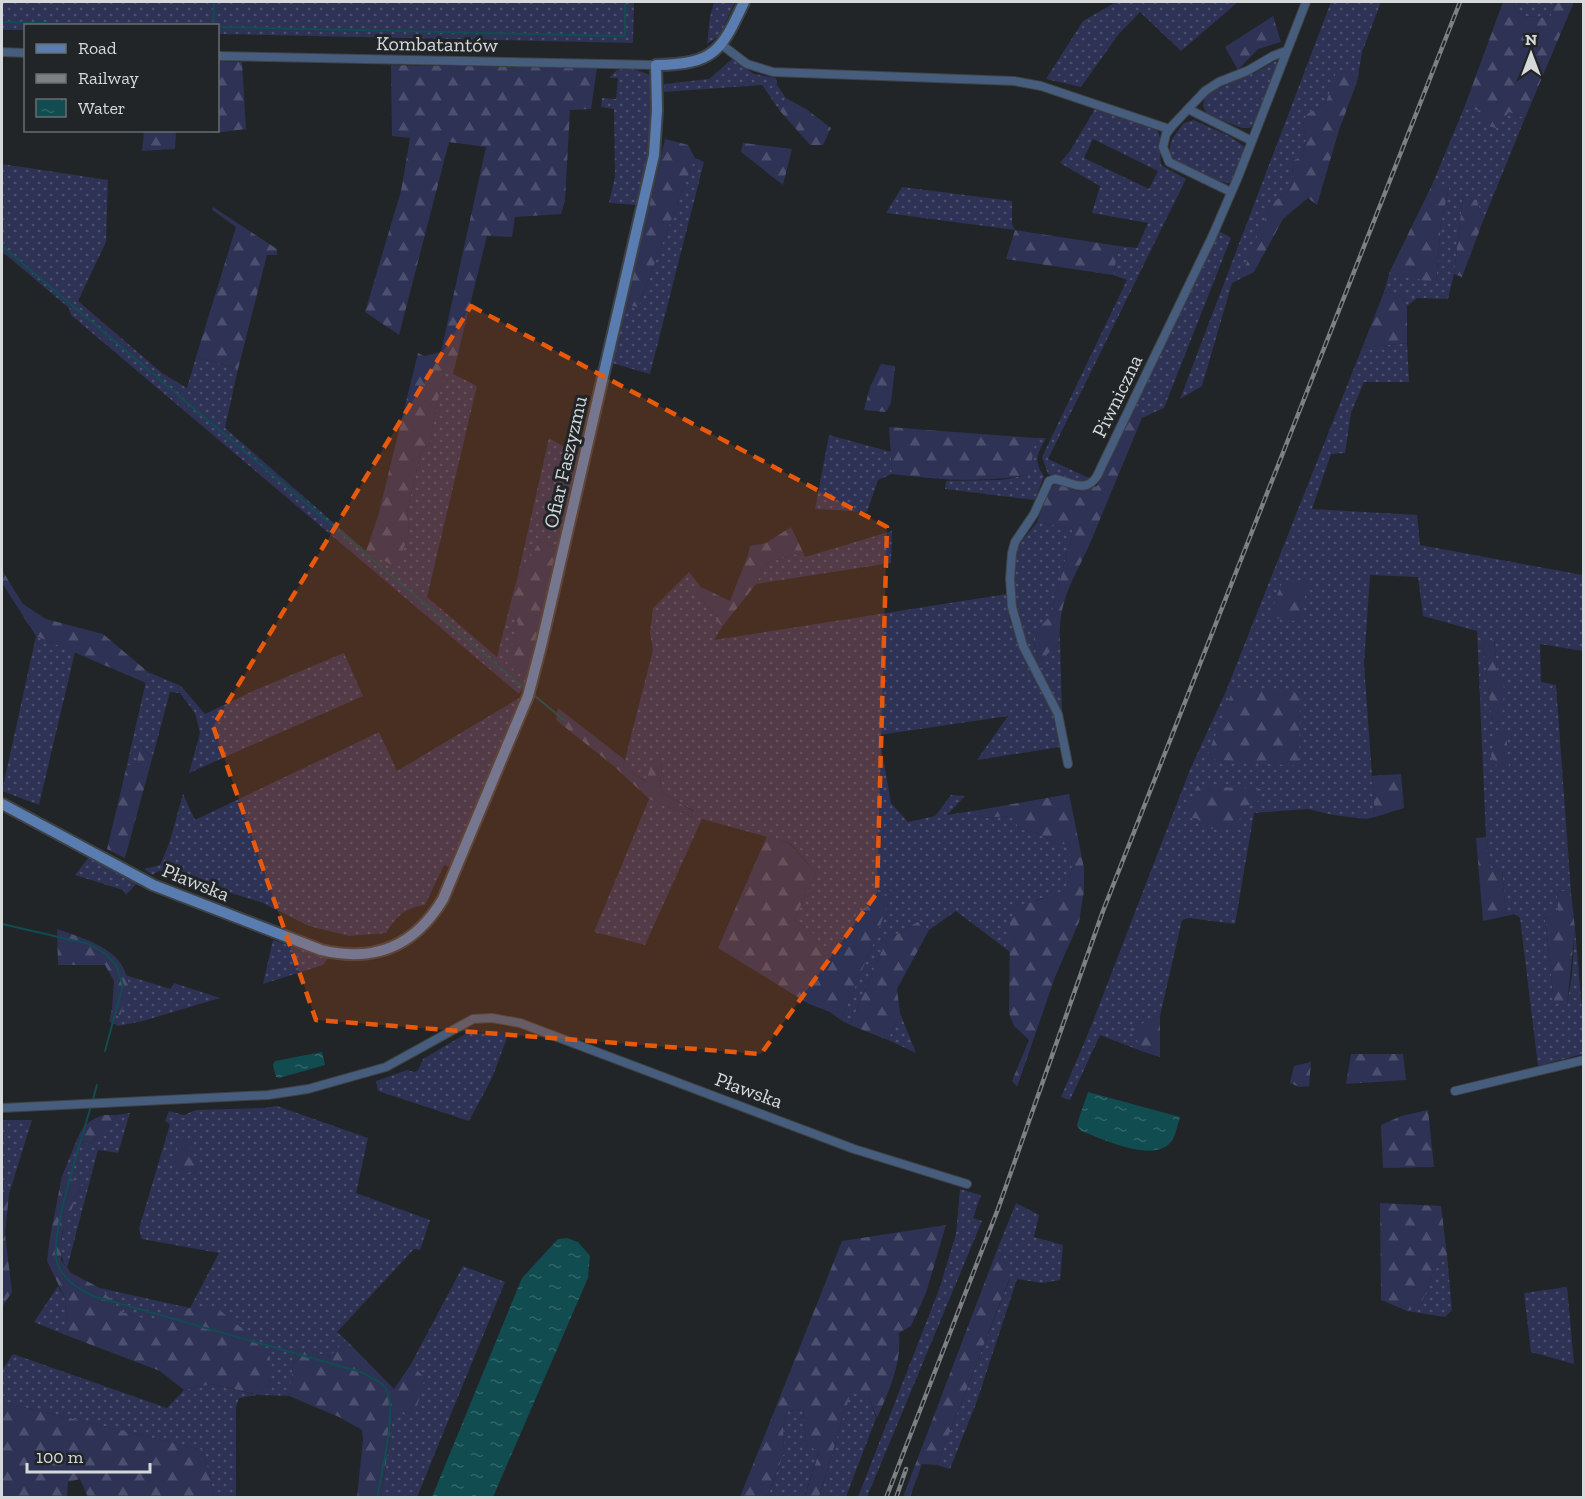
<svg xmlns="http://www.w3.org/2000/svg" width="1585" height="1499" font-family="'Zilla Slab',serif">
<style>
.grass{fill:url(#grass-dots);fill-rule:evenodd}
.forest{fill:url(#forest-firs)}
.water{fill:url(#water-ripples)}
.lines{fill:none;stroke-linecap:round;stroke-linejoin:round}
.stream{stroke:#104c50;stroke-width:2}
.street-casing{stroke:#3e4244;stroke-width:10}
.secondary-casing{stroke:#3e4244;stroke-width:14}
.street{stroke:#475d7e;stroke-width:8}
.secondary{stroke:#5a7db1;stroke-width:10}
.rail-casing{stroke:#7e8183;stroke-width:4.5}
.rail{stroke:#212527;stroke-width:2;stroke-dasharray:7;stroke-linecap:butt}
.marked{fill:#e8590c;fill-opacity:0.2;stroke:#e8590c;stroke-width:4.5;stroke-dasharray:12 8;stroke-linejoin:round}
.labels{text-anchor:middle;stroke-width:6;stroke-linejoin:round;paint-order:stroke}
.street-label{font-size:20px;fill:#d6d9da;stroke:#212527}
</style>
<defs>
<pattern id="grass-dots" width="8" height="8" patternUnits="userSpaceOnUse" patternTransform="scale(1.5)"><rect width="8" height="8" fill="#2e3255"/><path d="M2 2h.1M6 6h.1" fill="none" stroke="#4c4f6d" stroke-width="1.8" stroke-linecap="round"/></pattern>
<pattern id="forest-firs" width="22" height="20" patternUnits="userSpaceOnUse" patternTransform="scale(1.5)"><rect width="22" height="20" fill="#2e3255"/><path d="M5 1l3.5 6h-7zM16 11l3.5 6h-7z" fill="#4c4f6d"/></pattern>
<pattern id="water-ripples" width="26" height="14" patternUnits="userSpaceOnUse" patternTransform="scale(1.5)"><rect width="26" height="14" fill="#104c50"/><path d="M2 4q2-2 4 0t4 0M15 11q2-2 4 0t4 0" fill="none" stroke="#326569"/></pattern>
</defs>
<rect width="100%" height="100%" fill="#212527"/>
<path class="grass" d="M2 2H634L633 43 218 34V26H26L25 30H2Z
M714 2H735L720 35 707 44 710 17Z
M1116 2H1238L1181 51 1140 12 1118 35 1081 87 1046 79 1083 21Z
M1331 2H1381L1362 52 1357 82 1351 74 1326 103 1307 114 1303 124 1306 140 1303 156 1292 161C1293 187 1294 191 1271 203L1240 279 1232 283 1202 386 1180 399Z
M1516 2H1556L1550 18 1524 16 1514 8Z
M732 59 754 74 776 78 777 85 786 98 780 111 762 85 664 92V84L709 79Z
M1277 60V65L1258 119 1250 128H1242L1207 114 1203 106 1205 97 1218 88 1254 73Z
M630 68 648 74 653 84 650 157 638 205 609 203 615 176 614 109 601 107 602 98 616 99 618 78H609L617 70Z
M1464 108 1509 112 1525 118 1483 221 1477 200 1463 196 1454 274 1448 299 1417 298 1407 306 1402 296 1384 292 1390 271 1436 283 1441 223 1449 188 1432 185Z
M1095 109 1157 130C1163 139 1159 154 1161 165L1186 179 1048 459 1091 479 1081 483 1048 474 1042 457 1127 280 1113 275 1119 246 1137 248 1148 223 1092 213 1100 186 1060 163 1070 151ZM1093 139 1158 171 1149 189 1084 158Z
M1194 120 1231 137 1245 147 1235 179 1231 183C1217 183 1173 167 1170 152 1168 141 1178 131 1184 123Z
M695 158 704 162 650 374 612 363 626 305 638 307Z
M2 164 108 180 106 242 78 301 162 373 187 388 196 357 238 369 225 428 366 551 395 566 409 534 407 512 421 451 429 445 444 369 477 386 427 597 497 657 509 609 518 623 508 665 528 679 519 694 71 315 69 308 5 254H2Z
M902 187 1012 201V224L1015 230 886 213Z
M1219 231 1231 238 1164 408 1142 418 1132 413Z
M1407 343 1409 382H1364L1351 413 1345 453 1331 454 1312 509 1417 515 1420 545 1583 575V651L1540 644 1541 682 1556 685 1571 892 1557 891 1558 914 1545 916 1554 1004H1567L1572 975 1575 929 1583 1020V1054L1538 1066 1520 918 1515 914 1506 916 1502 871H1491L1486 837 1477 631 1423 616 1418 577 1370 575 1364 664 1375 817 1366 819 1333 815 1308 809 1254 813 1235 924 1189 918 1182 920 1160 1016 1131 1029 1144 1052 1100 1035 1070 1100 1061 1097 1090 1029 1189 772 1226 691 1362 348ZM1494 640 1502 721 1492 722 1483 642ZM1261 789 1242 806 1201 829 1198 819 1186 816Z
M829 435 891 452 892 474 878 480 867 512 815 509Z
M549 438 583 458 559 548 540 541 517 579Z
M1036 438H1046C1037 455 1033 460 1044 476L1035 500 945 489 946 481 1001 480 1028 475Z
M1037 522 1073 529 1051 617 1039 627 1034 644 1039 663 1060 641 1062 712 1025 642 1017 605 1014 578 1017 547Z
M892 531 891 563 756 584 767 563 803 552 805 557Z
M689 572 701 587 697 592 722 627 714 640 1007 594 1010 620 1025 658 1055 713 1060 747 977 760 1008 716 879 735 891 803 908 822 935 816 951 795 965 796 947 815 979 810 981 818 1011 816 1020 829 1038 833 1058 845 1069 842 1072 867 1066 892 1036 900 1010 921V952L956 911 929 930 919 921 886 941 850 1025 841 1020 876 937 857 913C852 934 844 943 823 948L814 934 794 920 816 873 790 843 702 819 645 945 594 932 649 799 692 817 694 811 660 791 662 762 655 754 647 782 623 767 653 650 650 633 653 608Z
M36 636 75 652 39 805 2 791Z
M344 653 363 696 189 773 200 733 195 713 180 693 170 692 152 759 142 746 136 766 127 765 148 672 181 686 205 714 253 691Z
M519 698V703L450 867 444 865 425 905C403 909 398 915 386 933L349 936 309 926 263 903 159 871 152 875 144 869 160 865 169 844 183 794 195 820 379 732 397 771Z
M89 857 137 883 126 895 123 890 75 875Z
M273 940 328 958 323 965 263 984Z
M125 975 171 989 174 983 220 998 143 1021 118 1026 109 1021 112 1009 119 1016 128 982Z
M900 1013 916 1053 888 1040Z
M467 1033H495L508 1035 492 1078 469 1121 378 1091 376 1081 407 1070 414 1072 418 1070 423 1059Z
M277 1106 368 1138 356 1193 430 1220 420 1250 414 1249 337 1332 346 1340 331 1356 295 1350 289 1396 259 1395 271 1380 190 1308 150 1321 122 1312 100 1288 190 1308 219 1253 142 1239 139 1229 170 1124 165 1121 169 1111 184 1115 196 1110 265 1108Z
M130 1113 118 1153 98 1150 67 1268C50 1244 73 1207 82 1183L62 1176 76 1142 92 1144 96 1136 105 1135 116 1115Z
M2 1120H32L9 1194H2Z
M960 1189 981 1195 973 1218 982 1221 867 1497H858L940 1287 956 1234Z
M1016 1203 1039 1215 1034 1237 1063 1245 1060 1280 1042 1283 1017 1279 977 1401 950 1469 937 1465 1009 1281 1002 1253 997 1250Z
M1447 1255 1452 1310 1445 1317 1407 1311 1420 1307 1433 1273Z
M463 1266 505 1282 417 1497 381 1498 393 1416 398 1413 425 1378 411 1364Z
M58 1286 65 1298 68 1336 34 1322Z
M1567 1287 1574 1364 1531 1352 1524 1293Z
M13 1354 167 1408 184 1390 212 1384 257 1395 239 1398 236 1407V1498L215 1497 203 1450 28 1408 2 1404V1370Z
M853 1384 869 1398 876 1418 846 1497 819 1498Z
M803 1409 806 1444 819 1451 805 1495 815 1497 767 1498 784 1453 783 1423 788 1411Z"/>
<path class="forest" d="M1503 2H1516L1514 8 1524 16 1550 18 1556 2H1574L1525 118 1509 112 1496 128 1481 124 1483 111 1464 108Z
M1273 16 1281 42 1258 49 1238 70 1225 47Z
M218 61 242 62 246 129 214 133 213 131 218 130Z
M391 65 597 68 591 109 570 110 565 201 561 214 515 217 512 237 487 236 453 374 444 370 429 445 421 451 407 512 409 534 396 567 366 551 378 516 418 353 424 356 441 352 486 147 449 142 399 335 365 312 401 191 410 138 392 136Z
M1336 72 1351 74 1357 82 1339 130 1317 205 1308 198 1283 219 1254 272 1240 279 1271 203C1294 191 1293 186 1292 161L1303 156 1306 140 1303 124 1307 114 1326 103Z
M786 98 806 109 831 128 823 145H810L780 111Z
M144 131 176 132 175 149 142 151Z
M665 139 688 145 695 158 638 307 626 305Z
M743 143 792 149 783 185 741 152Z
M1432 185 1449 187 1441 223 1436 284 1390 271Z
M1463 196 1477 200 1483 221 1462 277 1454 274Z
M213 207 277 249V255H267L238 369 196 357 236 227 212 210Z
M1015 230 1119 246 1113 275 1006 259Z
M1384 292 1402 296 1407 306V343L1362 348Z
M881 364 895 366 891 403 886 412 864 410 870 387Z
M1132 413 1142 418C1125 459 1108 500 1091 541 1075 578 1058 598 1060 641L1039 663 1034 644 1039 627 1051 616 1073 529 1037 522 1049 489 1057 483 1079 491 1097 486Z
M889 427 1036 438 1029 475C979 483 941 480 892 474Z
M791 527 803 552 767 563 756 584 722 627 697 592 701 587 730 601 748 555 750 546 766 543Z
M540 541 559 548 528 679 507 665 518 623 509 609 517 579Z
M2 570 23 604 46 619 103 634 148 672 146 683 36 636 2 583Z
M1283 580 1307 582 1301 622 1269 617Z
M1494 640 1498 679 1504 687 1502 721 1492 722 1483 642Z
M1234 687 1300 693 1299 766 1206 759Z
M558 708 625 760 623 767 646 782 655 753 662 761 660 791 694 812 692 817 649 799 615 767 556 720Z
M1506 733 1509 766 1498 768 1491 756 1495 734Z
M141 745 152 759 125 858 107 849 127 765H136Z
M1401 774 1404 808 1375 817 1372 776Z
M1197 786 1261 789 1257 804 1242 806 1238 828 1201 829 1198 819 1185 816Z
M1069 794 1084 868V891L1079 922 1055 977 1017 1087 1012 1081 1029 1040 1014 1026 1009 1013 1010 921 1016 907 1066 891 1072 867 1069 843 1058 845 1038 833 1020 829 1011 816 981 818 979 810Z
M767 836 789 843 816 873 794 920 814 934 823 947C844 944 852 934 857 913L893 889 876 937 841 1020 830 1012 809 1004 718 948Z
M1486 837 1491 871H1502L1506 916 1483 921 1476 838Z
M1557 891 1571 892 1575 929 1567 1004H1554L1545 915 1558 913Z
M919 921 929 930 897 989 900 1013 888 1040 850 1025 886 941Z
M57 929C84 939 125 948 128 984 128 995 123 1006 120 1016L112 1009 114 981 105 965H58Z
M1160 1016V1057L1144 1052 1130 1029Z
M1351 1054H1403L1406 1080 1346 1084Z
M1311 1062 1309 1086 1299 1087 1290 1083 1294 1066Z
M1428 1110 1434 1167 1383 1168 1381 1125 1401 1116Z
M104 1115H116L105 1136H96L92 1144 76 1142C81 1127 90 1119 104 1115Z
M180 1137 188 1144 199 1167 188 1173 172 1170Z
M62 1176 82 1183 62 1233 61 1260 71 1273 100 1288 122 1312 150 1320 190 1308H217L244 1330 270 1357 271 1380 259 1395 212 1384 184 1390 160 1371 68 1336 65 1298 47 1261 50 1237Z
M2 1194H9L5 1234 12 1292 2 1307Z
M1380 1203 1441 1206 1447 1255 1433 1273 1420 1307 1407 1311 1381 1300Z
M946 1225 926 1293 911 1326 899 1333C902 1363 889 1391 877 1418L869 1398 853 1385 819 1497 805 1496 819 1452 806 1444 803 1409 788 1411 783 1423 784 1453 767 1497H740L842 1241Z
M997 1250 1002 1253 1009 1280 937 1465 922 1464 910 1497H903Z
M346 1340 394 1389 411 1364 425 1378 414 1416 398 1413 393 1416 381 1497H357L363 1439 362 1430 339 1417 289 1396 295 1349 330 1356Z
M2 1404 28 1408 203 1450 215 1497H88L80 1479 68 1482 67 1497H2Z"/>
<path class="water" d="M322 1052 325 1065 279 1078 276 1077 273 1065 275 1061Z
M1088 1092 1180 1117C1178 1124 1176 1133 1173 1139 1157 1166 1104 1139 1081 1131L1077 1126 1078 1121Z
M567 1238 578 1242 590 1256 588 1278 493 1497H432L522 1278 558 1239Z"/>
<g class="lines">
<path class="stream" d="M2 22 132 26
M213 26 214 2
M218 27 621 36 625 35V2
M2 246 523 687
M535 696 565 721
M2 924 89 944 106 954 116 965 123 985 105 1051
M93 1099 97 1085
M90 1109C82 1138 49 1238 57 1262 63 1280 77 1288 93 1296L361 1372C368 1376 376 1379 382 1384 401 1399 381 1474 377 1498"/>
<g class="street-casing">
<path id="street" d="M722 45 747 64 773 72 1014 81 1041 86 1169 129
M2 52 26 53
M218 56 656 65
M1188 109 1252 141
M1231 192 1169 162 1163 147 1166 134 1172 126 1205 91 1219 82 1247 71 1273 56 1286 51
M1068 764 1058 714 1023 646 1012 607 1010 579 1012 553 1015 542 1034 514 1049 481 1055 479C1071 482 1086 494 1097 476L1212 237 1238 177 1306 2
M1455 1091 1584 1060
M2 1108 268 1095 308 1089 386 1067 473 1019 492 1018 520 1023 854 1149 967 1184"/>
</g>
<g class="secondary-casing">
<path id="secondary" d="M2 804 153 885 321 950C375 963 415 946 443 899L528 696 541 646 654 155 657 110 656 65C715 64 721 51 744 2"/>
</g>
<use href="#street" class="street"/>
<use href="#secondary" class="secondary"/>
<g class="rail-casing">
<path id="rail" d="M886 1498 998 1209 1103 911 1460 2
M896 1498 906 1469"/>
</g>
<use href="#rail" class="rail"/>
</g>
<path class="marked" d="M471 306 887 527 877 893 761 1054 316 1020 213 726Z"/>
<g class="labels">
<g class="street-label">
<text transform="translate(437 44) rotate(1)" y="7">Kombatantów</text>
<text transform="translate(1117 396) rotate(-64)" y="7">Piwniczna</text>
<text transform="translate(565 462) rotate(-77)" y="7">Ofiar Faszyzmu</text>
<text transform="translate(196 882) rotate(22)" y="7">Pławska</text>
<text transform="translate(749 1090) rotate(20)" y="7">Pławska</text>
</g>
</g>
<rect width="1585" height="1499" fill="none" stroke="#d6d9da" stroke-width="6"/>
<rect x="24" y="24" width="195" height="108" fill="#212527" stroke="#696d6f" stroke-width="1.5"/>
<rect x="36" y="44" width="30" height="9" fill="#5a7db1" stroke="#696d6f" stroke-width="1.5"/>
<text x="78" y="54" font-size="18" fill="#d6d9da">Road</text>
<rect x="36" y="74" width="30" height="9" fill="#7e8183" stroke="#696d6f" stroke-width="1.5"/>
<text x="78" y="84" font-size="18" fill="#d6d9da">Railway</text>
<rect x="36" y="99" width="30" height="18" fill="url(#water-ripples)" stroke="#696d6f" stroke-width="1.5"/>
<text x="78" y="114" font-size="18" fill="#d6d9da">Water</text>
<g transform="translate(1531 54)" stroke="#212527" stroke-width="4.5" paint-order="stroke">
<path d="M0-4.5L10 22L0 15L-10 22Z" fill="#d6d9da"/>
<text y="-9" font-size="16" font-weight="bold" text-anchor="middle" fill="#d6d9da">N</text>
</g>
<path d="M27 1463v9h123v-9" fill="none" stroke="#d6d9da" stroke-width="3"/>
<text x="36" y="1463" font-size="18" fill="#d6d9da" stroke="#212527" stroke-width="4.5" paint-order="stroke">100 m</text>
</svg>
